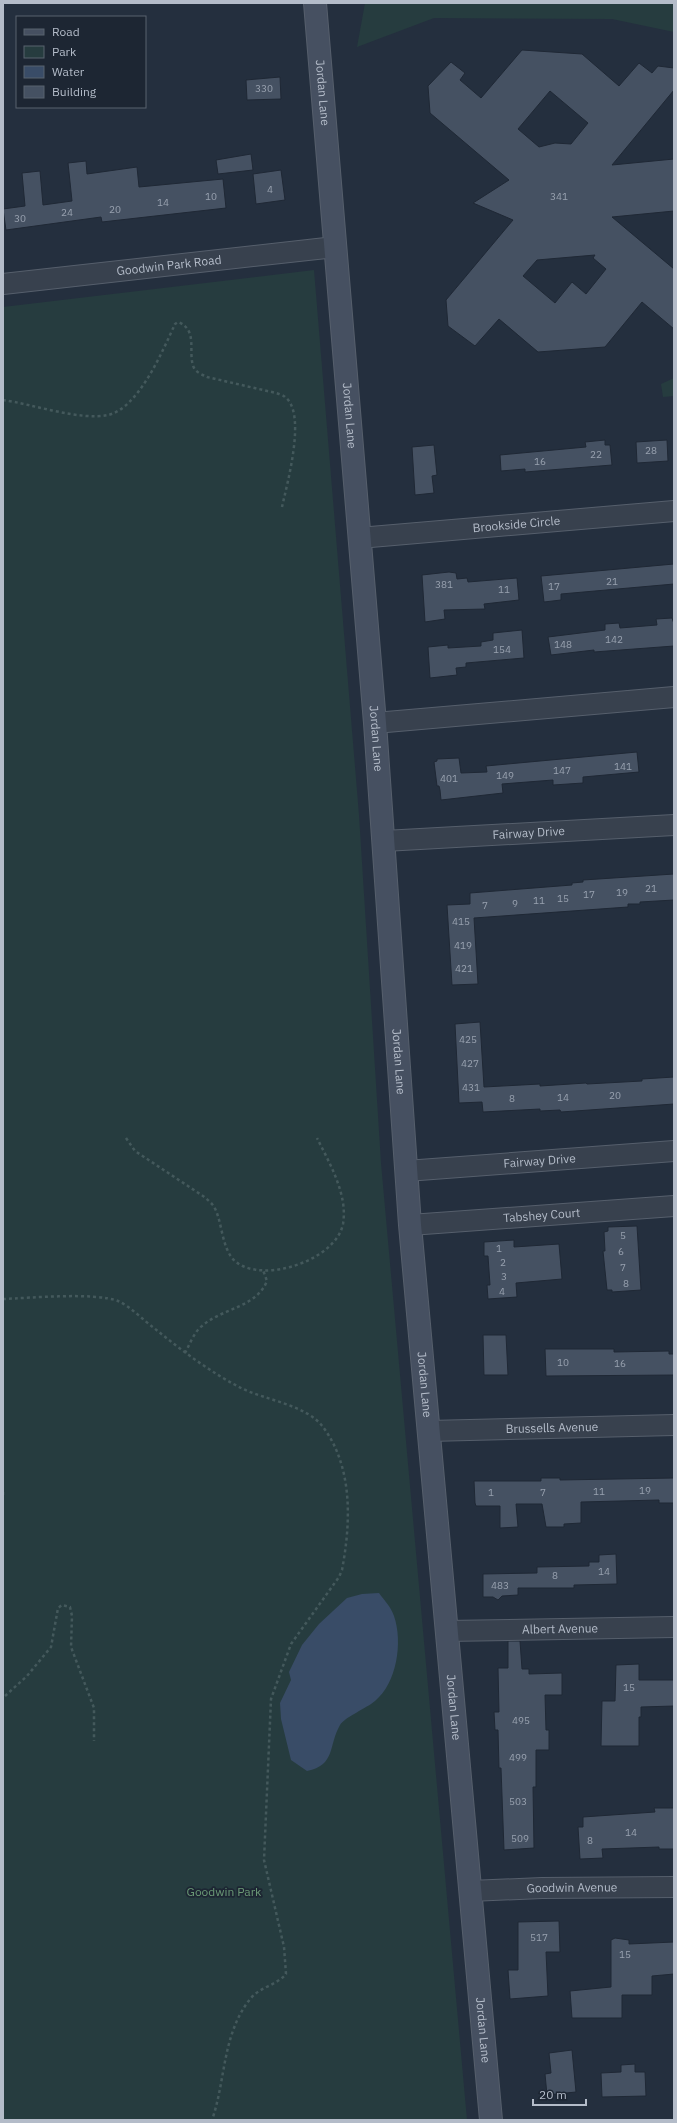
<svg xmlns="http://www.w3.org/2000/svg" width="677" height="2123" font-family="'IBM Plex Sans',sans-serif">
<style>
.green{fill:#263c3f}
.water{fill:#394c67}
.building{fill:#455162;stroke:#1f2835;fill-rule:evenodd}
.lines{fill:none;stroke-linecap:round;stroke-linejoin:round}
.minor-casing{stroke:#565f6c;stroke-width:22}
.secondary-casing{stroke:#565f6c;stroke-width:24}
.path{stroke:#44595c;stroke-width:2.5;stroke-dasharray:3 3;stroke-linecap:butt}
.minor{stroke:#38414e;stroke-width:20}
.secondary{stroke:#465061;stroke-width:22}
.labels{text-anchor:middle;stroke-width:3.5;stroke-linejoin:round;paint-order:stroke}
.number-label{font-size:10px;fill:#98a1af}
.street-label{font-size:12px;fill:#b4bcc9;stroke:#1d2633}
.park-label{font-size:12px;fill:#6b9a76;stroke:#1d2633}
</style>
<rect width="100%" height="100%" fill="#242f3e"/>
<path class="green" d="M365 3H674V32L612 19 434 18 357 47Z
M314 270 359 815 381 1163 467 2120H3V307Z
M674 378V396L663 397 661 384Z"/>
<path class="water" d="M379 1593C384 1600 391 1607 394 1616 403 1642 397 1683 375 1701 367 1708 345 1717 340 1725 328 1746 336 1765 307 1771L291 1760 281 1719 280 1703 291 1680 289 1672 302 1645 319 1624 347 1598 362 1594Z"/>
<path class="building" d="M522 50 582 54 619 86 639 63 652 73 658 66 674 68V90L612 165 674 159V211L612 217 674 269V329L642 302 605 347 538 352 499 319 475 346 448 326 446 300 513 220 473 203 509 180 430 113 428 86 451 62 465 73 460 80 481 98ZM550 91 588 123 571 144 555 143 539 147 518 129ZM595 255 593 258 606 269 586 294 572 282 555 303 523 276 537 260Z
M280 77 281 99 247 100 246 80Z
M251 154 253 170 218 174 216 160Z
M86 161 87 174 137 167 139 187 223 179 226 208 102 222 101 217 6 230 3 209 25 206 22 173 40 171 43 205 72 201 68 163Z
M281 170 285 200 256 204 253 174Z
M605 440V445H610L612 465 525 472V469L501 471 500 455 586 447 585 442Z
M667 440 668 461 637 463 636 442Z
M434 445 437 475 432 476 434 493 415 495 412 447Z
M674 564V584L561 594V600L544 602 541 576Z
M449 572 456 573 457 579 467 578 468 582 517 578 519 600 484 604 485 609 444 610 445 619 425 622 422 575Z
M672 618 674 624V646L594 652V650L551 655 548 637 605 630V624L619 623 620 628 657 625 656 619Z
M522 630 524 658 466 663V667L456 668 457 675 430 678 428 647 448 645V648L481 646V642L493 640V633Z
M637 752 639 772 583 777V783L553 785V780L502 784 503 793 441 800 440 790 439 786H437L434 762 437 761V759L459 758 461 773 487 772 486 766Z
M674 874V900L640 902V904H628V907L474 918 478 984 452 985 447 905 470 904V893L572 885V883L583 882V880Z
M480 1022 484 1087 540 1084V1086L586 1083 587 1084 642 1081V1079L674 1077V1104L561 1112 560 1110 540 1111V1109L483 1112 482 1102 459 1103 455 1024Z
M637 1226 641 1290 612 1292V1290H607L603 1251H605L604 1232 608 1231V1227Z
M514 1240V1247L559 1244 562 1279 516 1283 517 1297 488 1299 487 1285H490L488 1256H484V1242Z
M483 1335H506L508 1375H484Z
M545 1349H614V1352L669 1351V1354H674V1375L546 1376Z
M541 1478H560V1480L674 1478V1503H659V1500L581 1502V1523L564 1524V1527H546L542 1504H516L518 1527 500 1528V1506H476L475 1503 474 1481H541Z
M616 1554 617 1584 574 1585V1588H518V1595L502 1596 498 1600 493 1597H483V1574L537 1573V1567L589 1566V1562H599V1555Z
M508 1641H520L522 1669H529V1674L562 1673V1695H545L546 1730H549V1750H536V1787H533L534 1848 504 1850 501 1768H499L498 1730H495L494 1712H499L498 1668H508Z
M639 1664V1680H674V1706L641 1707V1717H639V1746H601L602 1701H615L616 1665Z
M654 1808H674V1849H659V1847L602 1849 603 1858 580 1859 578 1827H583V1817L655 1812Z
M559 1921 560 1952H546L548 1996 510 1999 508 1970H518V1922Z
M615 1938 629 1940V1944L674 1942V1974L652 1976V1995H622V2018H572L570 1991 611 1987V1940Z
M572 2050 576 2092 547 2095 545 2074 551 2073 549 2053Z
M635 2064V2072H645L646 2096 602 2097 601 2073 621 2072V2065Z"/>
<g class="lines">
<g class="minor-casing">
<g id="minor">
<path id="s1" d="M3 284 335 247"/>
<path id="s2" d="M359 538 674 511"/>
<path d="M375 723 674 697"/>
<path id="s3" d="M384 841 674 825"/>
<path id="s4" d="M406 1171 674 1151"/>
<path id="s5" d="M410 1225 674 1206"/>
<path id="s6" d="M429 1431 674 1425"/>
<path id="s7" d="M446 1631 674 1627"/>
<path id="s8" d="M470 1891 542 1888 674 1887"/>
</g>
</g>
<g class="secondary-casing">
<g id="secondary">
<path id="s9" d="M315 3 375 723 410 1225 491 2120"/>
</g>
</g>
<path class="path" d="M3 400C32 404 80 421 108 415 139 408 163 350 175 324L178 322C199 330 187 353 194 368 197 373 203 375 207 377L276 393C279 394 283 395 285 397 307 413 287 484 282 507
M126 1138 135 1151 203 1196C206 1198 209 1201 212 1204 223 1217 220 1249 236 1262 264 1284 336 1260 343 1224 348 1195 330 1164 317 1138
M3 1299C30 1298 95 1292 118 1301 130 1306 143 1320 154 1328 181 1350 210 1372 241 1388 265 1400 307 1405 323 1427 353 1467 351 1522 342 1570L339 1577 291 1644 271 1699 264 1860 284 1947 286 1974C277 1985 260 1987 251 1998 222 2033 226 2080 212 2120
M185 1353C190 1344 194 1332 202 1326 222 1308 256 1308 267 1281L263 1270
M3 1492V1496
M5 1696 27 1676 51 1647 58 1608 62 1605 70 1607 72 1616 71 1647 94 1708V1741"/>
<use href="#minor" class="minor"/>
<use href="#secondary" class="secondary"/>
</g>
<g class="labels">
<g class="number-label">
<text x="264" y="92">330</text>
<text x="270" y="193">4</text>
<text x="211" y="200">10</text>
<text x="559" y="200">341</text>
<text x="163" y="206">14</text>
<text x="115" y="213">20</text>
<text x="67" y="216">24</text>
<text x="20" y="222">30</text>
<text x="651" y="454">28</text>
<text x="596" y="458">22</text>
<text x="540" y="465">16</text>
<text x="612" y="585">21</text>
<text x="444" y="588">381</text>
<text x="554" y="590">17</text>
<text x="504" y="593">11</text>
<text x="614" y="643">142</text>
<text x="563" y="648">148</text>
<text x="502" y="653">154</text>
<text x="623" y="770">141</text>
<text x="562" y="774">147</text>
<text x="505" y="779">149</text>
<text x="449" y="782">401</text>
<text x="651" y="892">21</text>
<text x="622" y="896">19</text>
<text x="589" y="898">17</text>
<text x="563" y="902">15</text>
<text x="539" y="904">11</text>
<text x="515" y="907">9</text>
<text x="485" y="909">7</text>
<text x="461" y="925">415</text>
<text x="463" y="949">419</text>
<text x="464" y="972">421</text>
<text x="468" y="1043">425</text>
<text x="470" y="1067">427</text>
<text x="471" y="1091">431</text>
<text x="615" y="1099">20</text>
<text x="563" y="1101">14</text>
<text x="512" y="1102">8</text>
<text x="623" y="1239">5</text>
<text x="499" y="1252">1</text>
<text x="621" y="1255">6</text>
<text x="503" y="1266">2</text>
<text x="623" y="1271">7</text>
<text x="504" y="1280">3</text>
<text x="626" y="1287">8</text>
<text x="502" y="1295">4</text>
<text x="563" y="1366">10</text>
<text x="620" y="1367">16</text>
<text x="645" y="1494">19</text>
<text x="599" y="1495">11</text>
<text x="491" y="1496">1</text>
<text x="543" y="1496">7</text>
<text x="604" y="1575">14</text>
<text x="555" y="1579">8</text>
<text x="500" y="1589">483</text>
<text x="629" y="1691">15</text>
<text x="521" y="1724">495</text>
<text x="518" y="1761">499</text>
<text x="518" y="1805">503</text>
<text x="631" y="1836">14</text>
<text x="520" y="1842">509</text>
<text x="590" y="1844">8</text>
<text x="539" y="1941">517</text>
<text x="625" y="1958">15</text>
</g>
<g class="street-label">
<text dy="4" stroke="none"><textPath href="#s9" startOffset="90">Jordan Lane</textPath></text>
<text dy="4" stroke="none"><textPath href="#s1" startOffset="167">Goodwin Park Road</textPath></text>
<text dy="4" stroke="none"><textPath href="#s9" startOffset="414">Jordan Lane</textPath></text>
<text dy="4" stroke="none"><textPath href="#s2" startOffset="158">Brookside Circle</textPath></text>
<text dy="4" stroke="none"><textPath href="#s9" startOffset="738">Jordan Lane</textPath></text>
<text dy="4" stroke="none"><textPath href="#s3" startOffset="145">Fairway Drive</textPath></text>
<text dy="4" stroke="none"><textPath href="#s9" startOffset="1062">Jordan Lane</textPath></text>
<text dy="4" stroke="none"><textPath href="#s4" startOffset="134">Fairway Drive</textPath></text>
<text dy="4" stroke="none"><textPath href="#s5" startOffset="132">Tabshey Court</textPath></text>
<text dy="4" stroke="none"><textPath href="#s9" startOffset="1386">Jordan Lane</textPath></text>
<text dy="4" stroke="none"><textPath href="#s6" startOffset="123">Brussells Avenue</textPath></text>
<text dy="4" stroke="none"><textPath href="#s7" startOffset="114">Albert Avenue</textPath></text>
<text dy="4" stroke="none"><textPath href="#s9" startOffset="1710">Jordan Lane</textPath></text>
<text dy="4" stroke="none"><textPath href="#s8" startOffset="102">Goodwin Avenue</textPath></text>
<text dy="4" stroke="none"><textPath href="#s9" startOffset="2034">Jordan Lane</textPath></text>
</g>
<g class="park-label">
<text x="224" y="1896">Goodwin Park</text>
</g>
</g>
<rect width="677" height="2123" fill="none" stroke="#b4bcc9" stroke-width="8"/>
<rect x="16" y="16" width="130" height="92" fill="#1d2633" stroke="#59626f"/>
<rect x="24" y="29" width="20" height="6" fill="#465061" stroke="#59626f"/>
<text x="52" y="36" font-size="12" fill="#b4bcc9">Road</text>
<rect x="24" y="46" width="20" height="12" fill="#263c3f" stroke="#59626f"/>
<text x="52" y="56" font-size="12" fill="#b4bcc9">Park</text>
<rect x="24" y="66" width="20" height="12" fill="#394c67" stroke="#59626f"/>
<text x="52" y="76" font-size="12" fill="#b4bcc9">Water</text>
<rect x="24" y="86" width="20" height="12" fill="#455162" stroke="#59626f"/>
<text x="52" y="96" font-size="12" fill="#b4bcc9">Building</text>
<path d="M533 2099v6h53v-6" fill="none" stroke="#b4bcc9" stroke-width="2"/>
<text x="539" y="2099" font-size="12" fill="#b4bcc9" stroke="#1d2633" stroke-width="3" paint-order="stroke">20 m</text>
</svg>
